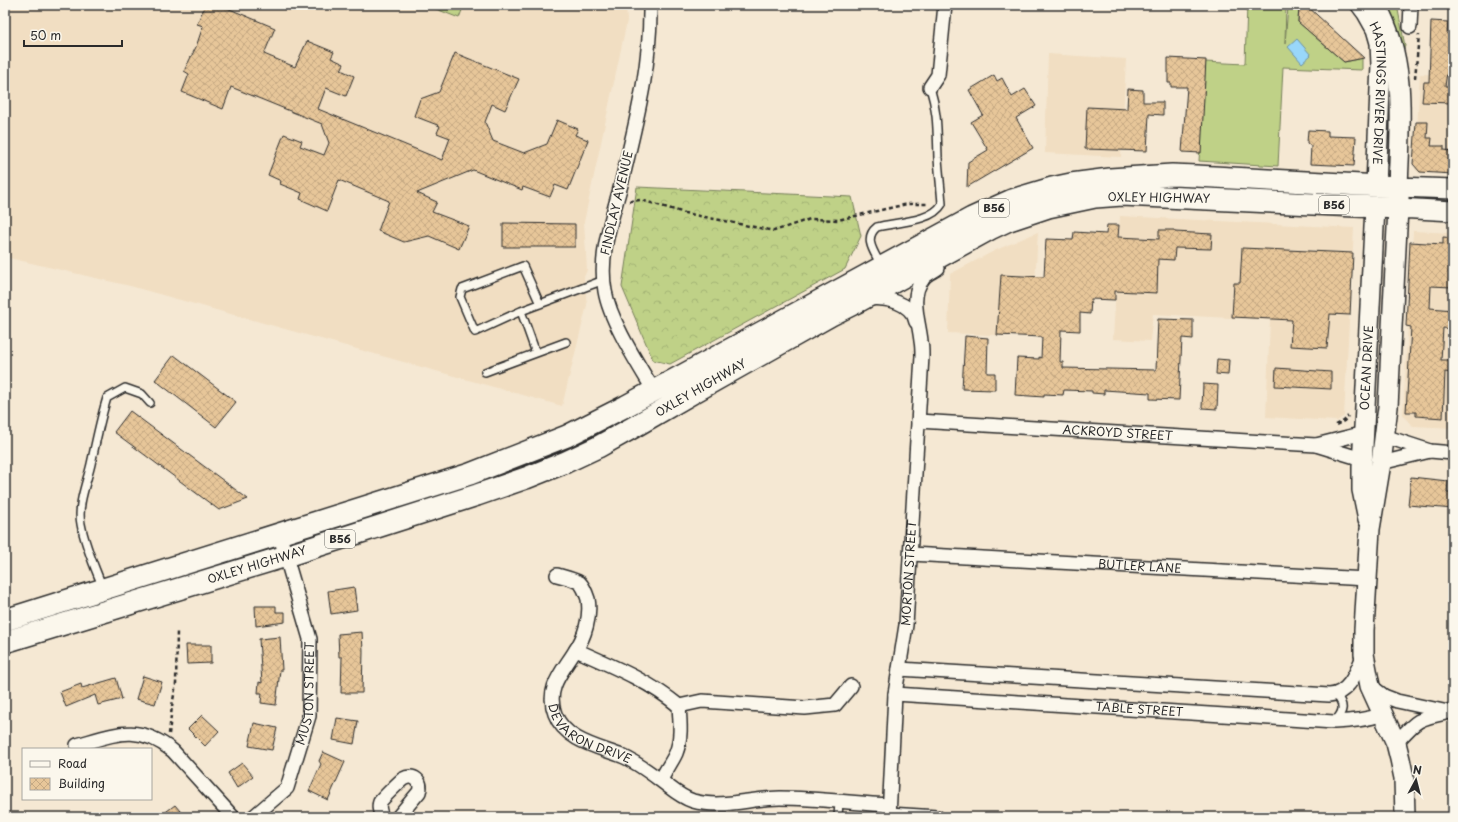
<svg xmlns="http://www.w3.org/2000/svg" width="1458" height="822" font-family="'Playpen Sans',sans-serif">
<style>
.built{fill:#f1dec2}
.grass{fill:#bfd187;stroke:#757e59}
.forest{fill:url(#forest-crowns);stroke:#757e59}
.water{fill:#99d7fa;stroke:#6d92a7}
.building{fill:url(#building-cross-hatch);stroke:#2b2b2b}
.lines{fill:none;stroke-linecap:round;stroke-linejoin:round}
.lane-casing{stroke:#2b2b2b;stroke-width:10}
.street-casing{stroke:#2b2b2b;stroke-width:16}
.secondary-casing{stroke:#2b2b2b;stroke-width:22}
.primary-casing{stroke:#2b2b2b;stroke-width:24}
.path{stroke:#2b2b2b;stroke-width:2.5;stroke-dasharray:4 3;stroke-linecap:butt}
.lane{stroke:#fbf7ec;stroke-width:7}
.street{stroke:#fbf7ec;stroke-width:13}
.secondary{stroke:#fbf7ec;stroke-width:19}
.primary{stroke:#fbf7ec;stroke-width:21}
.labels{text-anchor:middle;stroke-width:3.5;stroke-linejoin:round;paint-order:stroke}
.shield{fill:#fbf7ec;stroke:#696865;stroke-width:1}
.shield-label{font-size:11px;font-weight:bold;fill:#2b2b2b}
.street-label{font-size:12px;fill:#2b2b2b;stroke:#fbf7ec}
</style>
<defs>
<pattern id="forest-crowns" width="20" height="18" patternUnits="userSpaceOnUse"><rect width="20" height="18" fill="#bfd187"/><path d="M2 6a3 3 0 1 1 6 0M12 15a3 3 0 1 1 6 0" fill="none" stroke="#a4b475"/></pattern>
<pattern id="building-cross-hatch" width="8" height="8" patternUnits="userSpaceOnUse"><rect width="8" height="8" fill="#e7c699"/><path d="M0 0l8 8M0 8l8-8" fill="none" stroke="#c6aa84"/></pattern>
</defs>
<rect width="100%" height="100%" fill="#f5e8d3"/>
<filter id="ink" filterUnits="userSpaceOnUse"><feTurbulence type="fractalNoise" baseFrequency=".025" numOctaves="2"/><feDisplacementMap in="SourceGraphic" scale="8" xChannelSelector="R" yChannelSelector="G"/><feConvolveMatrix kernelMatrix="1 2 1 2 8 2 1 2 1" color-interpolation-filters="sRGB"/></filter>
<g filter="url(#ink)">
<path class="built" d="M5 5H626L627 21 584 222 587 270 584 277 587 305 562 406 130 286 5 257Z
M1048 54 1126 59 1121 157 1045 153Z
M1420 74 1453 75V174L1419 173 1415 169Z
M1120 216 1354 228 1344 416 1337 421 1266 417 1270 320 1153 314 1150 341 1113 339Z
M1413 231 1453 233V428L1413 426 1403 416Z
M1038 232 1032 337 948 333 950 274 996 250Z"/>
<path class="grass" d="M432 5H464L459 18 431 7Z
M1247 5H1286L1285 43 1288 7 1303 5 1299 7 1298 22 1344 62 1359 59 1360 54 1362 59V70L1283 67 1278 166 1199 161 1205 62 1245 64Z
M1383 5H1397L1405 46 1402 52Z"/>
<path class="forest" d="M637 187 852 197 861 236 845 269 670 364 653 360 622 287Z"/>
<path class="water" d="M1297 39 1311 55 1302 63 1288 47Z"/>
<path class="building" d="M205 5H220L275 28 264 54 295 67 307 41 334 52 331 58 344 64 341 70 354 76 346 96 326 88 318 109 442 160 450 138 437 133 440 126 414 116 420 99 439 92 455 53 519 79 505 110 492 104 485 122 493 141 524 153 547 144 557 120 578 129 575 135 588 140 568 190 555 185 550 197 523 187 522 190 473 170 417 193 437 202 432 212 469 226 459 249 429 236 404 242 378 231 389 201 339 180 327 211 300 199 302 193 280 184 281 181 268 175 284 134 302 141 300 146 324 155 329 143 322 124 231 87 223 109 182 92 189 74 184 71 196 47 203 26 197 24Z
M1303 5H1306L1364 58 1344 62 1298 22 1299 7Z
M1431 21 1448 22 1447 34H1450L1449 47H1452V67L1448 66 1445 86H1452L1451 103 1422 102 1424 82H1429Z
M1168 58 1206 60 1201 153 1182 152 1187 87H1171V83H1168Z
M994 75 997 81 1002 78 1012 97 1025 89 1036 106 1016 118 1033 148 967 187 968 162 988 150 971 122 983 115 969 90Z
M1128 89 1143 90V102H1163V115L1149 114 1147 151 1085 149 1087 107 1127 109Z
M1416 122H1428L1427 138H1432L1431 146H1444V150L1453 151V174L1420 172 1413 164Z
M1308 130 1328 131V136L1356 137 1354 166 1310 164 1311 146 1307 143Z
M503 223 575 224V247H503Z
M1107 225H1119L1118 237 1159 239V230H1174L1175 232 1212 234 1211 249 1175 248 1174 260 1158 259 1157 293 1115 291V300L1091 299 1090 314 1080 313V331L1061 330 1060 362H1063V368L1156 370 1158 319 1193 320V339L1182 338 1179 400 1150 399V393L1104 390V394L1092 393V391L1064 390 1063 395 1044 394V397L1015 395 1017 358 1039 359V357L1041 358 1042 337 997 335 1001 275 1044 277 1046 239 1073 240 1074 232 1106 234Z
M1443 237 1453 238 1451 287 1431 286 1430 308 1453 310 1452 329 1443 328 1441 360H1452V373L1445 372 1443 418 1416 416V412H1406L1411 327 1406 326 1410 242 1443 244Z
M1242 248 1353 253 1350 315 1330 314 1327 348 1290 346 1292 320 1232 317 1234 283H1240Z
M965 336 988 338 987 373H995V390L962 389Z
M174 355 236 402 216 427 155 380Z
M1217 359 1229 360 1228 375 1216 374Z
M1276 368 1331 372V389L1275 386Z
M1203 384 1218 385 1217 409 1202 408Z
M130 411 248 499 219 510 114 432Z
M1411 477 1448 481 1447 493H1453V509L1408 505Z
M354 587 357 610 331 614 328 591Z
M255 606H276V612H285V622L256 626Z
M362 632 363 651 362 693H341L342 657H339L338 634Z
M280 637 282 670H280L276 705 261 703 262 693H258L259 682 262 683 259 639Z
M186 645H211V663L187 664Z
M143 676 162 682 155 704 136 699Z
M116 678 122 699 98 705 95 695 66 707 60 692 81 684 82 688Z
M202 715 219 731 205 746 188 729Z
M337 718 358 721 354 744 333 740Z
M254 723 277 728 272 750 249 746Z
M323 752 345 762 328 800 309 791 321 764 319 761Z
M242 763 253 776 237 788 228 773Z
M175 805 185 817H159Z"/>
<g class="lines">
<g class="lane-casing">
<path id="lane" d="M881 265C874 252 863 238 877 227 896 222 932 222 942 204 941 189 939 173 938 158 937 131 938 113 930 87
M540 304 523 266 462 289 460 297 475 332 521 311 604 280
M521 311 536 353
M485 372 566 342
M103 588C95 568 85 546 81 524 77 505 87 482 91 464 96 442 100 420 107 398L125 388 142 394 150 403
M1334 722C1344 712 1345 705 1336 695
M838 817 839 802"/>
</g>
<g class="street-casing">
<g id="street">
<path d="M650 5C651 67 636 122 622 181 613 216 598 254 605 291 610 321 638 364 654 391"/>
<path d="M1410 27 1411 5"/>
<path d="M930 87 938 75 945 5"/>
<path d="M867 299C882 297 902 300 912 313 914 315 915 319 916 322"/>
<path id="s1" d="M918 421 1316 445 1362 459"/>
<path d="M1384 436 1430 451 1453 453"/>
<path d="M1316 445 1364 433"/>
<path d="M1381 463 1430 451"/>
<path id="s2" d="M911 554 1367 579"/>
<path id="s3" d="M557 575C564 577 574 579 580 583 584 587 586 593 588 599 591 616 585 637 575 651 563 671 545 688 555 714 565 741 599 747 622 756 636 762 648 771 660 780 671 788 680 797 693 801 722 809 751 798 780 798 816 798 853 803 889 805"/>
<path d="M576 650C612 666 649 681 679 706 680 721 682 738 676 753 672 762 665 771 661 780"/>
<path d="M899 669 1329 695C1350 694 1357 670 1364 654"/>
<path d="M1372 687 1384 696 1397 701 1453 713"/>
<path id="s4" d="M895 694 1334 722C1351 721 1367 720 1383 714"/>
<path d="M679 706 702 701 805 708 835 705 851 686"/>
<path d="M1396 743C1416 721 1416 719 1446 713"/>
<path d="M77 745C116 734 138 723 173 751L233 817"/>
<path d="M889 814 937 817"/>
<path id="s5" d="M253 817 287 788 309 716 310 639 279 533"/>
<path d="M382 817C380 812 378 807 380 802 382 799 400 781 403 779 413 773 423 781 419 792L398 817"/>
<path id="s6" d="M889 817 895 694 906 625 922 356C922 351 922 346 921 341 919 321 909 296 923 279 926 274 933 272 938 268"/>
</g>
</g>
<g class="secondary-casing">
<g id="secondary">
<path id="s7" d="M1361 5 1367 13 1376 29 1380 43 1381 65 1376 186"/>
<path d="M1376 5C1408 61 1400 126 1398 187L1453 189"/>
<path id="s8" d="M1368 519 1362 490V467L1375 207"/>
<path d="M1405 817 1404 778 1400 759 1396 743 1370 686 1364 654V630L1370 529 1381 463 1388 407 1398 208 1453 211"/>
</g>
</g>
<g class="primary-casing">
<path id="primary" d="M5 620 470 474 567 436 626 406 972 218 1012 200 1052 188 1071 184 1110 179 1172 175 1196 176 1398 187V208L1122 195 1095 197 1048 207 1009 220 990 229 861 300 831 315 694 392 632 428 598 447 566 462 526 478 477 495 286 556 5 642"/>
</g>
<path class="path" d="M1415 78 1419 35
M629 201 641 200 685 213 774 231 810 219 838 220 907 204H927
M1336 425 1344 421 1348 416
M169 734 172 706 176 684 177 630"/>
<use href="#lane" class="lane"/>
<use href="#street" class="street"/>
<use href="#secondary" class="secondary"/>
<use href="#primary" class="primary"/>
</g>
</g>
<g class="labels">
<g class="shield">
<rect x="1319" y="196" width="30" height="18" rx="3"/>
<rect x="979" y="199" width="30" height="18" rx="3"/>
<rect x="325" y="530" width="30" height="18" rx="3"/>
</g>
<g class="shield-label">
<text x="1334" y="209">B56</text>
<text x="994" y="212">B56</text>
<text x="340" y="543">B56</text>
</g>
<g class="street-label">
<text dy="4" stroke="none"><textPath href="#s7" startOffset="93">HASTINGS RIVER DRIVE</textPath></text>
<text transform="translate(1159 198) rotate(1)" y="4">OXLEY HIGHWAY</text>
<text transform="translate(617 203) rotate(-77)" y="4">FINDLAY AVENUE</text>
<text dy="4" stroke="none"><textPath href="#s8" startOffset="152">OCEAN DRIVE</textPath></text>
<text transform="translate(701 388) rotate(-30)" y="4">OXLEY HIGHWAY</text>
<text dy="4" stroke="none"><textPath href="#s1" startOffset="200">ACKROYD STREET</textPath></text>
<text transform="translate(257 565) rotate(-17)" y="4">OXLEY HIGHWAY</text>
<text dy="4" stroke="none"><textPath href="#s2" startOffset="229">BUTLER LANE</textPath></text>
<text dy="4" stroke="none"><textPath href="#s6" startOffset="245">MORTON STREET</textPath></text>
<text dy="4" stroke="none"><textPath href="#s5" startOffset="142">MUSTON STREET</textPath></text>
<text dy="4" stroke="none"><textPath href="#s4" startOffset="245">TABLE STREET</textPath></text>
<text dy="4" stroke="none"><textPath href="#s3" startOffset="207">DEVARON DRIVE</textPath></text>
</g>
</g>
<rect width="1458" height="822" fill="none" stroke="#fbf7ec" stroke-width="20"/>
<rect x="10" y="10" width="1438" height="802" fill="none" stroke="#2b2b2b" stroke-width="1.5" filter="url(#ink)"/>
<rect x="22" y="748" width="130" height="52" fill="#fbf7ec" stroke="#a8a59f"/>
<rect x="30" y="761" width="20" height="6" fill="#fbf7ec" stroke="#a8a59f"/>
<text x="58" y="768" font-size="12" fill="#2b2b2b">Road</text>
<rect x="30" y="778" width="20" height="12" fill="url(#building-cross-hatch)" stroke="#a8a59f"/>
<text x="58" y="788" font-size="12" fill="#2b2b2b">Building</text>
<g transform="translate(1416 780) rotate(7)" stroke="#fbf7ec" stroke-width="3" paint-order="stroke">
<path d="M0-3L7 15L0 10L-7 15Z" fill="#2b2b2b"/>
<text y="-6" font-size="11" font-weight="bold" text-anchor="middle" fill="#2b2b2b">N</text>
</g>
<path d="M24 40v6h98v-6" fill="none" stroke="#2b2b2b" stroke-width="2"/>
<text x="30" y="40" font-size="12" fill="#2b2b2b" stroke="#fbf7ec" stroke-width="3" paint-order="stroke">50 m</text>
</svg>
